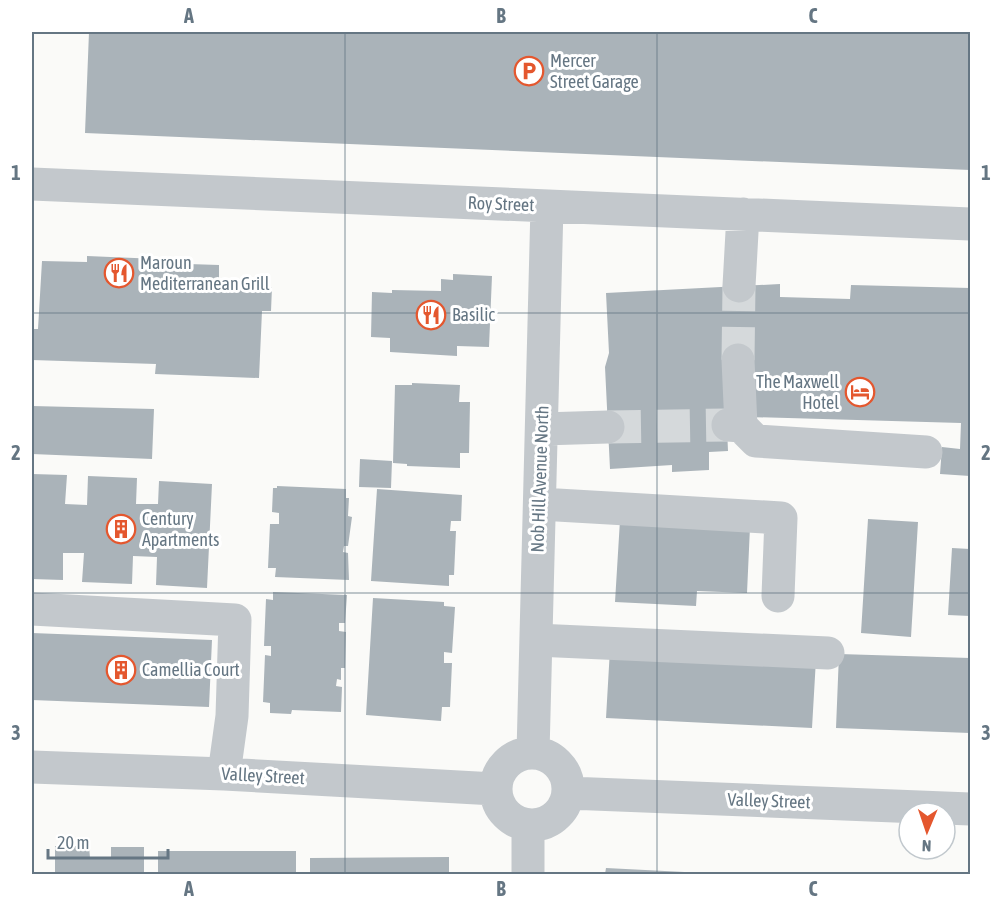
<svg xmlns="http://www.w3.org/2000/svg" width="1002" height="906" font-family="'Asap Condensed',sans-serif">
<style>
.building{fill:#aab3b9}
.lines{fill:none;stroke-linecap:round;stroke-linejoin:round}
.minor-tunnel{stroke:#d5d9db;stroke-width:33;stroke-dasharray:33 16;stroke-linecap:butt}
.minor{stroke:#c3c8cc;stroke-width:33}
.grid{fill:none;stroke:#657683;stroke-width:1.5;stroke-opacity:0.55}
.labels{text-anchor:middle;stroke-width:6;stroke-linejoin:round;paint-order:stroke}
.poi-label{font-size:18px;fill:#657683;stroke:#fff;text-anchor:start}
.street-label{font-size:18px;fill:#657683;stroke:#fff}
.neatline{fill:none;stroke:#657683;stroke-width:2}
.grid-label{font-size:20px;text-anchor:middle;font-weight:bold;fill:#657683}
</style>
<rect width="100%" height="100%" fill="#fafaf8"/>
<path class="building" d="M89 32H970V170L85 133Z
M87 256 158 259V263L219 265V281L236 282V286L272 287 271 311H262L259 378 155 374 156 364 32 360V329H38L42 261 87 262Z
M453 274 492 276 489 347 457 346V356L390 352V338L371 337 372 292 392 293V290L441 291V279L453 280Z
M780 284V297L850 299 851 285 970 288V476L940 474 942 447 960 449 961 423 749 417 724 359 728 451 709 452V470L672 472V465L610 469 605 367 609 353 606 293Z
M412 383 460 385 459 402H470L469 453H460V468L407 466V464L393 463 395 385H412Z
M32 406 154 409 152 459 32 454Z
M360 459 392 461 391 488 359 487Z
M32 474 67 475 65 504 87 505 88 476 137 478 136 504H158L159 481 212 484 207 588 156 585 157 557 133 556 132 584 82 582 84 553H63V580L32 579Z
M277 486 346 489V498H349L348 516 352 517 348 546H344L343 552 348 553 349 580 275 577 276 568H268L270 524H279V513L272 512 273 488H277Z
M377 489 462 495 461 521H451L450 531H456L454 575H449V586L371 581Z
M868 519 918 522 911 637 861 633Z
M620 520 750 527 747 593 697 591 696 606 615 602Z
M952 548 970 549V616L948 615Z
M273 592 347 595 345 623H339V631L346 632 345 668H341V680L337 679 336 686 342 687 341 712 292 710 291 714 270 713V703L263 702 265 655 271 656V646H264L266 599 273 600Z
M373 598 444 602V606L455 607 452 653 444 652V663H452L450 707H442L441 721 366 715Z
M32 633 212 640 209 707 32 700Z
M610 649 816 659 812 728 606 718Z
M839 654 970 658V733L836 728Z
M55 846H89L90 858H111V847H144V874H55Z
M158 851H296V874H158Z
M449 857V874H310V858Z
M606 868 704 873V874H605Z"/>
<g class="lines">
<path class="minor-tunnel" d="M738 360 739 286
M608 427 728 425"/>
<path class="minor" d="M32 184 970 224
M739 286 743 214
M738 360 741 426
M728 425 741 426 756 441 926 452
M542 429 608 427
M540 504 781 518 778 596
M32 609 235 620 232 716 224 774
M536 640 828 653
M496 789a36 36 0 1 1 72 0a36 36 0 1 1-72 0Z
M533 753 547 206
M32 767 224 774 495 789
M568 793 970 809
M528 874V825"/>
</g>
<path class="grid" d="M345 32V874M657 32V874M32 313H970M32 593H970"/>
<defs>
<g id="parking-ring" transform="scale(1.5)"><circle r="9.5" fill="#fff" stroke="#e4572e" stroke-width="1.5"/><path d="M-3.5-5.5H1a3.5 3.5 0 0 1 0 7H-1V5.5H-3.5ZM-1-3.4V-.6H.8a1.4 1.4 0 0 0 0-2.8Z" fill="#e4572e"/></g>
<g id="restaurant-ring" transform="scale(1.5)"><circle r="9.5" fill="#fff" stroke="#e4572e" stroke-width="1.5"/><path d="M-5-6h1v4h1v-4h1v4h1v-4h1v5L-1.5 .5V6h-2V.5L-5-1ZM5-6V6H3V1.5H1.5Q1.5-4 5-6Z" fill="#e4572e"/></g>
<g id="hotel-ring" transform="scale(1.5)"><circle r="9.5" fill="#fff" stroke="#e4572e" stroke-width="1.5"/><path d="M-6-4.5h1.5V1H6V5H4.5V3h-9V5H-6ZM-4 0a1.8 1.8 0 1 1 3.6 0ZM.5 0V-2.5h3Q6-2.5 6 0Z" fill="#e4572e"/></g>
<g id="building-ring" transform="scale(1.5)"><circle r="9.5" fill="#fff" stroke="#e4572e" stroke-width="1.5"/><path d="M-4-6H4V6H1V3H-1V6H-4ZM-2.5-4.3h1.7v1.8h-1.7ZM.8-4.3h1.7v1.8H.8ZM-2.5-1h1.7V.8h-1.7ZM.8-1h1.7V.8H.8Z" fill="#e4572e"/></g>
</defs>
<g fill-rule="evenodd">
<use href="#parking-ring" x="529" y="71"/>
<use href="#restaurant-ring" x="119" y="273"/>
<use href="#restaurant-ring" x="431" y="315"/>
<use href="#hotel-ring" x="860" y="392"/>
<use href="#building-ring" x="121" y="529"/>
<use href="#building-ring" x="121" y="670"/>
</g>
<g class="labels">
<g class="poi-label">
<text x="550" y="67">Mercer<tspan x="550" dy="21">Street Garage</tspan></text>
<text x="140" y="269">Maroun<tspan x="140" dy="21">Mediterranean Grill</tspan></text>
<text x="452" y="321">Basilic</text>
<text x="839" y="388" text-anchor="end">The Maxwell<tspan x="839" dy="21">Hotel</tspan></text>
<text x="142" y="525">Century<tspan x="142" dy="21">Apartments</tspan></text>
<text x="142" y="676">Camellia Court</text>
</g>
<g class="street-label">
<text transform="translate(501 204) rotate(2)" y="6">Roy Street</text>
<text transform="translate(540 479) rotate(-88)" y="6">Nob Hill Avenue North</text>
<text transform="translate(263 776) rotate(3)" y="6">Valley Street</text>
<text transform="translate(769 801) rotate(2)" y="6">Valley Street</text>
</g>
</g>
<rect width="1002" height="906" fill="none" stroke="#ffffff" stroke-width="66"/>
<g transform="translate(927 831) rotate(182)"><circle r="28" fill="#ffffff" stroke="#c1c8cd" stroke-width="1.5"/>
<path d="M0-4.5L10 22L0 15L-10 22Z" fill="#e4572e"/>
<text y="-9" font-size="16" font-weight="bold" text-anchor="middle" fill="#657683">N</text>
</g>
<path d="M48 849v9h120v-9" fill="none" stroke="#657683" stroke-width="3"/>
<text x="57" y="849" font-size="18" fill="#657683" stroke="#ffffff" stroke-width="4.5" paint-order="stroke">20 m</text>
<rect x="33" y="33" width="936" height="840" class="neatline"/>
<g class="grid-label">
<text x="189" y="23">A</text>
<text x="501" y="23">B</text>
<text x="813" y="23">C</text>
<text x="16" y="180">1</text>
<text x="986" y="180">1</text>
<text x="16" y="460">2</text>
<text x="986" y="460">2</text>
<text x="16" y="740">3</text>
<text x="986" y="740">3</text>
<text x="189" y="896">A</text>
<text x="501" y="896">B</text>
<text x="813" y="896">C</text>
</g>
</svg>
